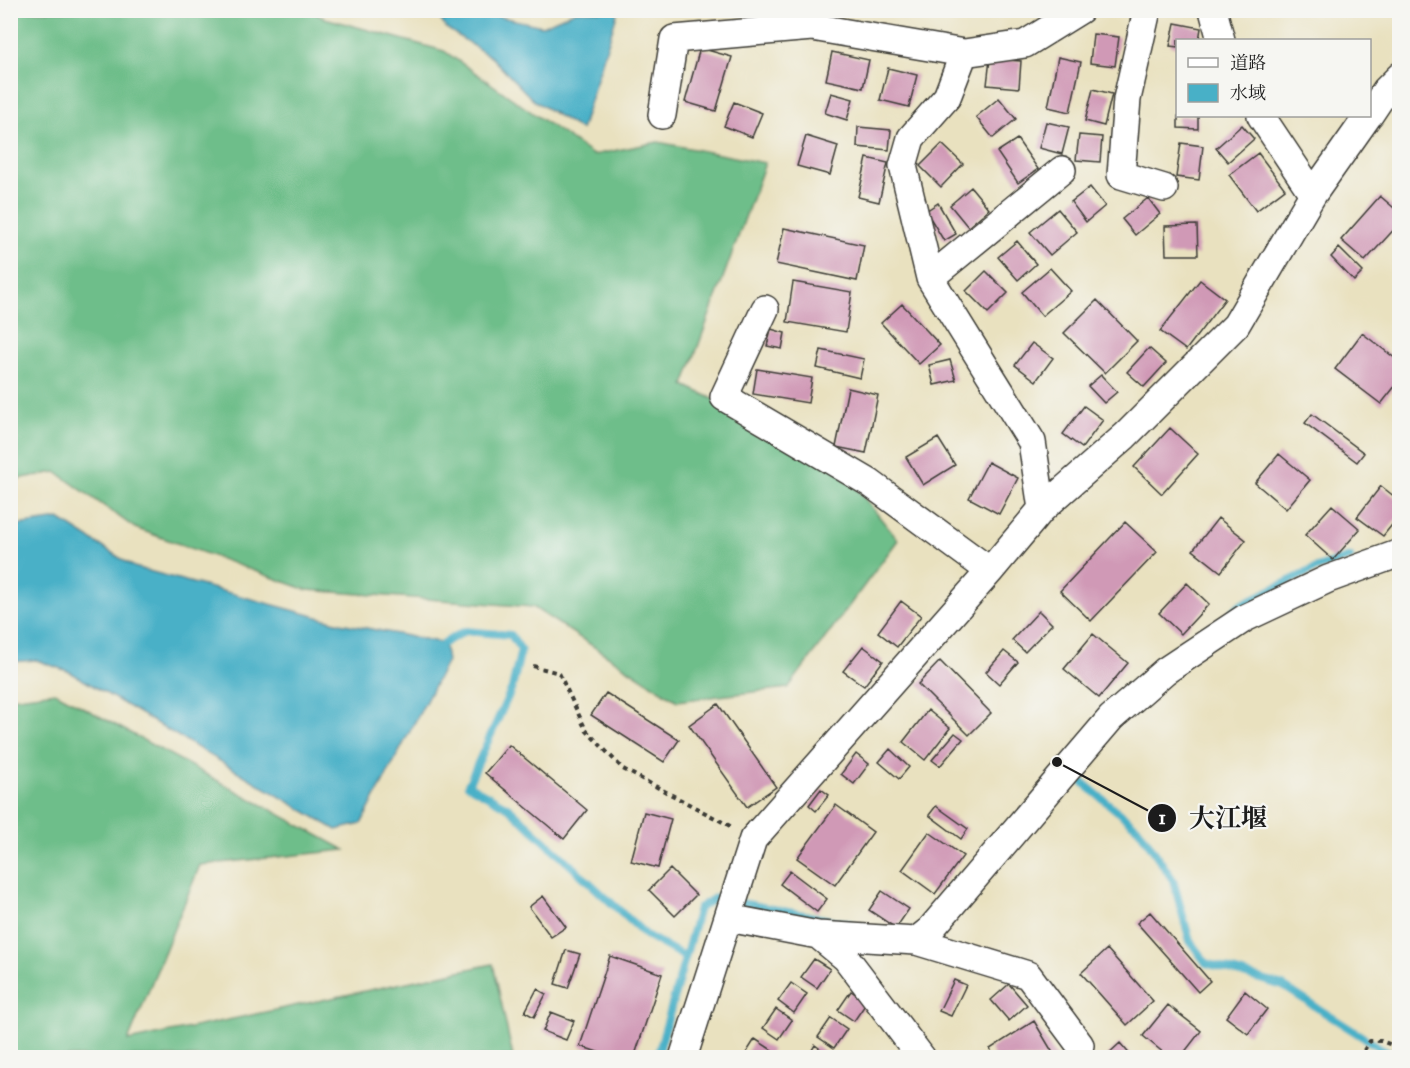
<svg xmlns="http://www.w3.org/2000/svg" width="1410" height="1068" font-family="'IM FELL Great Primer','Noto Serif JP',serif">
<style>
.forest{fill:#6ebe8a;stroke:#456d53;stroke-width:1.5}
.water{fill:#48b0c7;stroke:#326672;stroke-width:1.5}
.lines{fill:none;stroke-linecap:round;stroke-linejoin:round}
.stream{stroke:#48b0c7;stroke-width:8}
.building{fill:#d099b6}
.minor-casing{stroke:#3b3a34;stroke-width:30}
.path{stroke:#3b3a34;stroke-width:4;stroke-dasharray:4.5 4.5;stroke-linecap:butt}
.minor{stroke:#fff;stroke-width:27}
.leader{fill:none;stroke:#1c1c1c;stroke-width:2}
.callout-dot{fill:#1c1c1c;stroke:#f6f6f2;stroke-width:2}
.mark-label{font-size:18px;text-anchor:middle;font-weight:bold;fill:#fff}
.callout-label{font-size:26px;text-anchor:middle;font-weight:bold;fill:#1c1c1c;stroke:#f6f6f2;stroke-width:4.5;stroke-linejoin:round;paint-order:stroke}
</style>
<rect width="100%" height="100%" fill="#f6f6f2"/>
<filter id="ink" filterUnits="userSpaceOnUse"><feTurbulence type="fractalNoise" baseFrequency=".0167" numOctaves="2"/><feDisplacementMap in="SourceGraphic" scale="12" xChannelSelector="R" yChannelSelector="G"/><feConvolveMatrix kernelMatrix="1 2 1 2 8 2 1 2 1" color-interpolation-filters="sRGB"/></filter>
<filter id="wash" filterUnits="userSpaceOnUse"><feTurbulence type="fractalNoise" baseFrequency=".008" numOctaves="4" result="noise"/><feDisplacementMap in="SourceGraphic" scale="24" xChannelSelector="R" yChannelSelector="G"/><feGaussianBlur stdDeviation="1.35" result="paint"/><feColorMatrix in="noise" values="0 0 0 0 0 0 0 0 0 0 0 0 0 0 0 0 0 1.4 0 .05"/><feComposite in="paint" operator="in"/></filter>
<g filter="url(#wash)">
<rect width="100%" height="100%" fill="#e9e1bf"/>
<path class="forest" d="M11 11H311L325 18 444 51 593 155 658 142 765 163 684 385 829 454 898 540 788 688 677 701 533 607 307 590 135 528 56 472 11 480Z
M55 692 345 850 200 865 128 1041 493 964 513 1057H11V698Z"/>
<path class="water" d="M463 11H474L542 26 576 11H618L581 130 533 100 491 57 446 28 436 13Z
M59 519 134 567 340 623 444 643 447 661 361 824 336 830 70 672 36 660 11 662V526Z"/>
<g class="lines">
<path class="stream" d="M1233 611 1242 604 1314 569 1350 557
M444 643 465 631 511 635 521 650 512 688 468 785 509 808 646 935 685 957
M1070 772 1139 829 1173 880 1190 941 1206 963 1283 986 1380 1048 1400 1057
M657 1058 699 908 715 898 851 924"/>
</g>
<g id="blocks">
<path class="building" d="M1175 23 1201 28 1199 40H1178V47L1170 46Z
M1093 34 1119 37 1115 66 1090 63Z
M700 48 732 57 716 111 685 102Z
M832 52 869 60 863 88 826 80Z
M1058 57 1081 62 1070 112 1048 107Z
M990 59 1021 61 1019 88 987 85Z
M888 68 917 75 909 107 880 100Z
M1093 89 1112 94 1104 126 1085 121Z
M831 93 853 99 847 120 825 113Z
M999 98 1016 119 993 138 976 117Z
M734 102 762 113 752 137 724 126Z
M1178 116H1198V129L1178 128Z
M1046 122 1069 127 1062 154 1039 148Z
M1242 125 1254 139 1228 162 1216 148Z
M858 127 891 130 889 150 857 147Z
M1079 135 1102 137 1100 162 1076 160Z
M806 136 838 146 830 175 797 166Z
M1017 139 1038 169 1018 183 997 152Z
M1181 143 1203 146 1199 180 1176 177Z
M942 144 963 164 941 187 920 166Z
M1258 153 1285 189 1256 211 1229 175Z
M867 158 888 163 879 202 858 197Z
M971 187 989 209 968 227 950 205Z
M1090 187 1105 206 1086 222 1071 202Z
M1380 196 1400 213V223L1365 261 1341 240Z
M1148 198 1160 214 1135 235 1122 219Z
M938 203 956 234 944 241 926 211Z
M1058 209 1077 232 1050 255 1030 232Z
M1197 225 1198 255H1166L1165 226Z
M784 228 864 245 857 281 776 264Z
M1017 241 1036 264 1018 280 998 257Z
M1339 248 1363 272 1354 281 1331 257Z
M1050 268 1071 291 1042 316 1022 292Z
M986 271 1008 293 988 313 966 291Z
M1200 280 1225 299 1186 350 1160 331Z
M793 282 852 292 846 332 787 322Z
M1097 300 1137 341 1105 373 1064 333Z
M902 304 940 345 919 364 881 323Z
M771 329 785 333 782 349 767 346Z
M1362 333 1400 362V380L1381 404 1335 369Z
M1032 343 1053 358 1036 381 1015 365Z
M1149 348 1166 363 1144 387 1127 372Z
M821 350 864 359 860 378 817 368Z
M950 360 956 380 934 385 929 365Z
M757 369 812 378 808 403 753 394Z
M1101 375 1117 392 1104 403 1088 386Z
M848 388 878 395 866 453 836 447Z
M1084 406 1103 420 1082 448 1063 434Z
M1312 414 1364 453 1357 462 1305 423Z
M1170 428 1198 454 1162 494 1134 467Z
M938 438 955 465 923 485 906 457Z
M1279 454 1310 480 1286 509 1255 483Z
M988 462 1018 478 999 514 969 498Z
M1381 486 1400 501V515L1383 536 1357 517Z
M1332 505 1360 529 1333 560 1305 535Z
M1218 518 1246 540 1221 572 1193 550Z
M1125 522 1157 552 1091 621 1060 591Z
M1187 583 1209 604 1181 634 1159 613Z
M901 601 921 616 897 647 878 632Z
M1039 611 1052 624 1025 652 1012 640Z
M1093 634 1128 663 1099 698 1064 669Z
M863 646 883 661 864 686 843 671Z
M1004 651 1018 662 999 684 986 672Z
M940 661 991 713 969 735 918 684Z
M606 693 679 740 664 762 591 715Z
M718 704 776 787 747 807 689 725Z
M928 710 950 728 925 760 903 742Z
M955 733 963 739 940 766 932 760Z
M509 745 587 810 564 839 485 773Z
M890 749 909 767 899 779 879 762Z
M856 754 869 764 854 784 841 774Z
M821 789 829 795 816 811 809 805Z
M836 805 873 832 835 885 797 858Z
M936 806 968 829 961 839 929 815Z
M644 812 671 819 658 868 631 861Z
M929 832 963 856 935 894 902 870Z
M670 869 696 895 675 916 649 890Z
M790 871 827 899 817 912 780 884Z
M882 891 909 909 896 928 869 910Z
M543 896 566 927 551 937 529 907Z
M1150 912 1210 981 1198 992 1137 923Z
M1107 949 1153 1001 1127 1025 1081 973Z
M566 950 580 954 568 988 555 984Z
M610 956 662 974 634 1058H615L580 1046Z
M814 959 830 969 817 988 801 977Z
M954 980 966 985 951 1016 939 1011Z
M791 983 807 994 794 1013 778 1001Z
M1009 984 1027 1005 1009 1021 991 1000Z
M537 989 546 994 534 1017 525 1012Z
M851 991 867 1002 854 1021 838 1010Z
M1245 991 1267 1009 1248 1034 1226 1017Z
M1168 1005 1201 1031 1180 1058H1170L1143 1036Z
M776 1009 792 1020 779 1039 763 1028Z
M551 1012 574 1021 566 1040 543 1031Z
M831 1018 847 1029 834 1048 818 1037Z
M1034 1021 1056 1058H995L990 1049Z
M755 1039 772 1050 767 1058H743Z
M1120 1043 1133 1058H1107L1106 1056Z
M815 1045 833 1058H807Z"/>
</g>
</g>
<g filter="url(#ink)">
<use href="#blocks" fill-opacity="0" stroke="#3b3a34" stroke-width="1.5"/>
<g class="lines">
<g class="minor-casing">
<path id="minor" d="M1147 10 1127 99 1121 175 1164 188
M1213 10 1221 40
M964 53 947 97 911 138 903 166 930 278 1032 442 1042 509
M1370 114 1386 90 1400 76
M662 115 674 39 812 27 964 53 1025 44 1080 10
M1261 116 1313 194
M930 278 1062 170
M765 309 724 397 870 483 990 571
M728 918 818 935 846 958 922 1058
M818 935 916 941 930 930 1111 718 1165 671 1245 618 1328 579 1400 553
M916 941 1028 975 1080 1045
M683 1058 753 839 990 571 1042 509 1125 436 1236 325 1313 194 1368 116"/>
</g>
<path class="path" d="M533 666 559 673 586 730 623 769 732 827
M1359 1058 1370 1041H1381L1400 1048"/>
<use href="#minor" class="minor"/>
</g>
</g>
<path class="leader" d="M1057 762L1162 818"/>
<g class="callout-dot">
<circle cx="1057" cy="762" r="6"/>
<circle cx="1162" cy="818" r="15"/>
</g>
<g class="mark-label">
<text x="1162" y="824">1</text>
</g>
<g class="callout-label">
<text x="1228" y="827">大江堰</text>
</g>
<rect width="1410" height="1068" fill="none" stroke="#f6f6f2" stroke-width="36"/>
<rect x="1176" y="39" width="195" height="78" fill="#f6f6f2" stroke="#9f9f9c" stroke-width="1.5"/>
<rect x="1188" y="58" width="30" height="9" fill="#ffffff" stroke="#9f9f9c" stroke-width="1.5"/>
<text x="1230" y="69" font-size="18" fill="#1c1c1c">道路</text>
<rect x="1188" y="84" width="30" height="18" fill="#48b0c7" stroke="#9f9f9c" stroke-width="1.5"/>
<text x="1230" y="99" font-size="18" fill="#1c1c1c">水域</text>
</svg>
